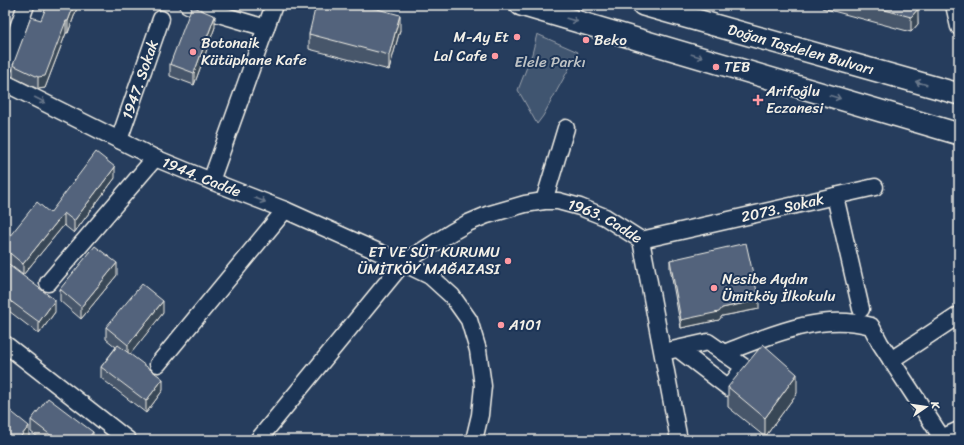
<svg xmlns="http://www.w3.org/2000/svg" width="964" height="445" font-family="Sriracha,sans-serif">
<style>
.green{fill:#40546f;stroke:#9aa2ac}
.lines{fill:none;stroke-linecap:round;stroke-linejoin:round}
.minor-casing{stroke:#f4f1e8;stroke-width:19}
.major-casing{stroke:#f4f1e8;stroke-width:24}
.minor{stroke:#1d3557;stroke-width:16}
.major{stroke:#1d3557;stroke-width:21}
.wall{fill:#47566a;stroke:#f4f1e8}
.shaded-wall{fill:#394656;stroke:#f4f1e8}
.building{fill:#52647b;stroke:#f4f1e8}
.oneway{stroke:#68778a}
.poi-dot{fill:#ff9aa2;stroke:#1d3557;stroke-width:1.5}
.labels{text-anchor:middle;stroke-width:4;stroke-linejoin:round;paint-order:stroke}
.poi-label{font-size:15px;fill:#f4f1e8;stroke:#1d3557;text-anchor:start}
.street-label{font-size:15px;fill:#f4f1e8;stroke:#1d3557}
.park-label{font-size:15px;fill:#bec2c4;stroke:#1d3557}
</style>
<rect width="100%" height="100%" fill="#263d5d"/>
<filter id="ink" filterUnits="userSpaceOnUse"><feTurbulence type="fractalNoise" baseFrequency=".025" numOctaves="2"/><feDisplacementMap in="SourceGraphic" scale="8" xChannelSelector="R" yChannelSelector="G"/><feConvolveMatrix kernelMatrix="1 2 1 2 8 2 1 2 1" color-interpolation-filters="sRGB"/></filter>
<g filter="url(#ink)">
<path class="green" d="M537 34 578 52 543 116 537 124 518 90 532 54Z"/>
<g class="lines">
<g class="minor-casing">
<g id="minor">
<path d="M188 5 266 28"/>
<path d="M954 5 959 27"/>
<path d="M5 65 26 5"/>
<path id="s1" d="M5 83 155 158 211 181 285 210 403 263 430 276 452 296 469 320 478 350 483 386 480 415 474 440"/>
<path id="s2" d="M119 140 161 19"/>
<path d="M211 181 274 5"/>
<path d="M835 196 875 187"/>
<path d="M544 201 566 128"/>
<path id="s3" d="M641 240 835 196 861 309"/>
<path d="M48 283 155 158"/>
<path d="M5 344 128 440"/>
<path d="M663 352 708 342 744 367 729 388 678 349"/>
<path d="M724 353C771 335 821 312 871 326L880 343 942 438"/>
<path d="M891 360 959 315"/>
<path d="M158 364 285 210"/>
<path id="s4" d="M258 440 403 263 452 232 468 223 487 215 525 204 544 201H558L580 207 605 217 641 240 679 440"/>
<path d="M937 440 959 430"/>
</g>
</g>
<g class="major-casing">
<g id="major">
<path d="M521 5 959 134"/>
<path id="s5" d="M643 5 959 94"/>
</g>
</g>
<use href="#minor" class="minor"/>
<use href="#major" class="major"/>
</g>
<path class="wall" d="M78 5 68 33H66L45 88 38 89 13 77V65L41 20Z
M822 5H917L918 24 911 32 822 8Z
M215 27 194 85 170 76V64Z
M400 30 389 70 309 49V34Z
M115 178 74 233 64 225 23 275 5 261V242Z
M670 260 759 309 722 316 719 320 681 328 670 268Z
M5 273 55 312 39 334 5 308Z
M117 275 81 319 60 301V289Z
M163 313 130 354 163 390 146 413 101 378V367L116 347 106 339V327Z
M728 387 797 393 765 437 728 407Z
M31 420 93 440H42L31 432Z"/>
<path class="shaded-wall" d="M74 5H78L68 33V21Z
M918 9V24L911 32V17Z
M400 15V30L389 70V55Z
M215 16V27L194 85V73Z
M66 21V33L45 88 38 89V77Z
M115 167V178L74 233V221Z
M64 213V225L23 275V264Z
M117 263V275L81 319V307Z
M55 300V312L39 334V322Z
M759 300V309L722 316 719 320 681 328V320L722 308Z
M163 301V313L128 357V345Z
M797 374V393L765 437V418Z
M163 379V390L146 413V401Z
M29 426V437L27 440H18Z
M93 432V440H87Z"/>
<path class="building" d="M47 5H74L68 21H66L45 76 38 77 13 65 31 17 41 20Z
M316 5H362L400 15 389 55 309 34Z
M866 5H917L918 9 911 17Z
M192 6 215 16 194 73 170 64Z
M96 152 115 167 74 221 64 213 23 264 5 249V242L37 202 50 213Z
M746 243 759 300 722 308 719 312 681 320 670 260Z
M95 246 117 263 81 307 60 289Z
M10 266 55 300 39 322 5 297V273Z
M142 284 163 301 128 345 106 327Z
M763 344 797 374 765 418 728 387Z
M118 345 163 379 146 401 101 367Z
M48 398 93 432 87 440H57L31 420Z
M8 409 29 426 18 440H5V412Z"/>
<defs><path id="oneway-shaft" d="M-6 0H5M1.5-3L5.5 0L1.5 3" fill="none" stroke-width="1.6" stroke-linecap="round" stroke-linejoin="round"/></defs>
<g class="oneway">
<use href="#oneway-shaft" transform="translate(572 20) rotate(16)"/>
<use href="#oneway-shaft" transform="translate(697 56) rotate(17)"/>
<use href="#oneway-shaft" transform="translate(921 83) rotate(-164)"/>
<use href="#oneway-shaft" transform="translate(835 97) rotate(17)"/>
<use href="#oneway-shaft" transform="translate(40 100) rotate(27)"/>
<use href="#oneway-shaft" transform="translate(260 200) rotate(21)"/>
</g>
</g>
<g class="poi-dot">
<circle cx="517" cy="37" r="4"/>
<circle cx="586" cy="40" r="4"/>
<circle cx="193" cy="52" r="4"/>
<circle cx="495" cy="56" r="4"/>
<circle cx="716" cy="67" r="4"/>
<path d="M756 94h4v4h4v4h-4v4h-4v-4h-4v-4h4z"/>
<circle cx="508" cy="261" r="4"/>
<circle cx="714" cy="288" r="4"/>
<circle cx="501" cy="325" r="4"/>
</g>
<g class="labels">
<g class="poi-label">
<text x="509" y="42" text-anchor="end">M-Ay Et</text>
<text x="594" y="45">Beko</text>
<text x="201" y="48">Botonaik<tspan x="201" dy="17">Kütüphane Kafe</tspan></text>
<text x="487" y="61" text-anchor="end">Lal Cafe</text>
<text x="724" y="72">TEB</text>
<text x="766" y="96">Arifoğlu<tspan x="766" dy="17">Eczanesi</tspan></text>
<text x="500" y="257" text-anchor="end">ET VE SÜT KURUMU<tspan x="500" dy="17">ÜMİTKÖY MAĞAZASI</tspan></text>
<text x="722" y="284">Nesibe Aydın<tspan x="722" dy="17">Ümitköy İlkokulu</tspan></text>
<text x="509" y="330">A101</text>
</g>
<g class="street-label">
<text dy="5" stroke="none"><textPath href="#s5" startOffset="164">Doğan Taşdelen Bulvarı</textPath></text>
<text dy="5" stroke="none"><textPath href="#s2" startOffset="64">1947. Sokak</textPath></text>
<text dy="5" stroke="none"><textPath href="#s1" startOffset="218">1944. Cadde</textPath></text>
<text dy="5" stroke="none"><textPath href="#s3" startOffset="145">2073. Sokak</textPath></text>
<text dy="5" stroke="none"><textPath href="#s4" startOffset="450">1963. Cadde</textPath></text>
</g>
<g class="park-label">
<text x="550" y="67">Elele Parkı</text>
</g>
</g>
<rect width="964" height="445" fill="none" stroke="#1d3557" stroke-width="20"/>
<rect x="10" y="10" width="944" height="425" fill="none" stroke="#f4f1e8" stroke-width="1.5" filter="url(#ink)"/>
<g transform="translate(926 407) rotate(77)" stroke="#1d3557" stroke-width="3" paint-order="stroke">
<path d="M0-3L7 15L0 10L-7 15Z" fill="#f4f1e8"/>
<text y="-6" font-size="11" font-weight="bold" text-anchor="middle" fill="#f4f1e8">K</text>
</g>
</svg>
